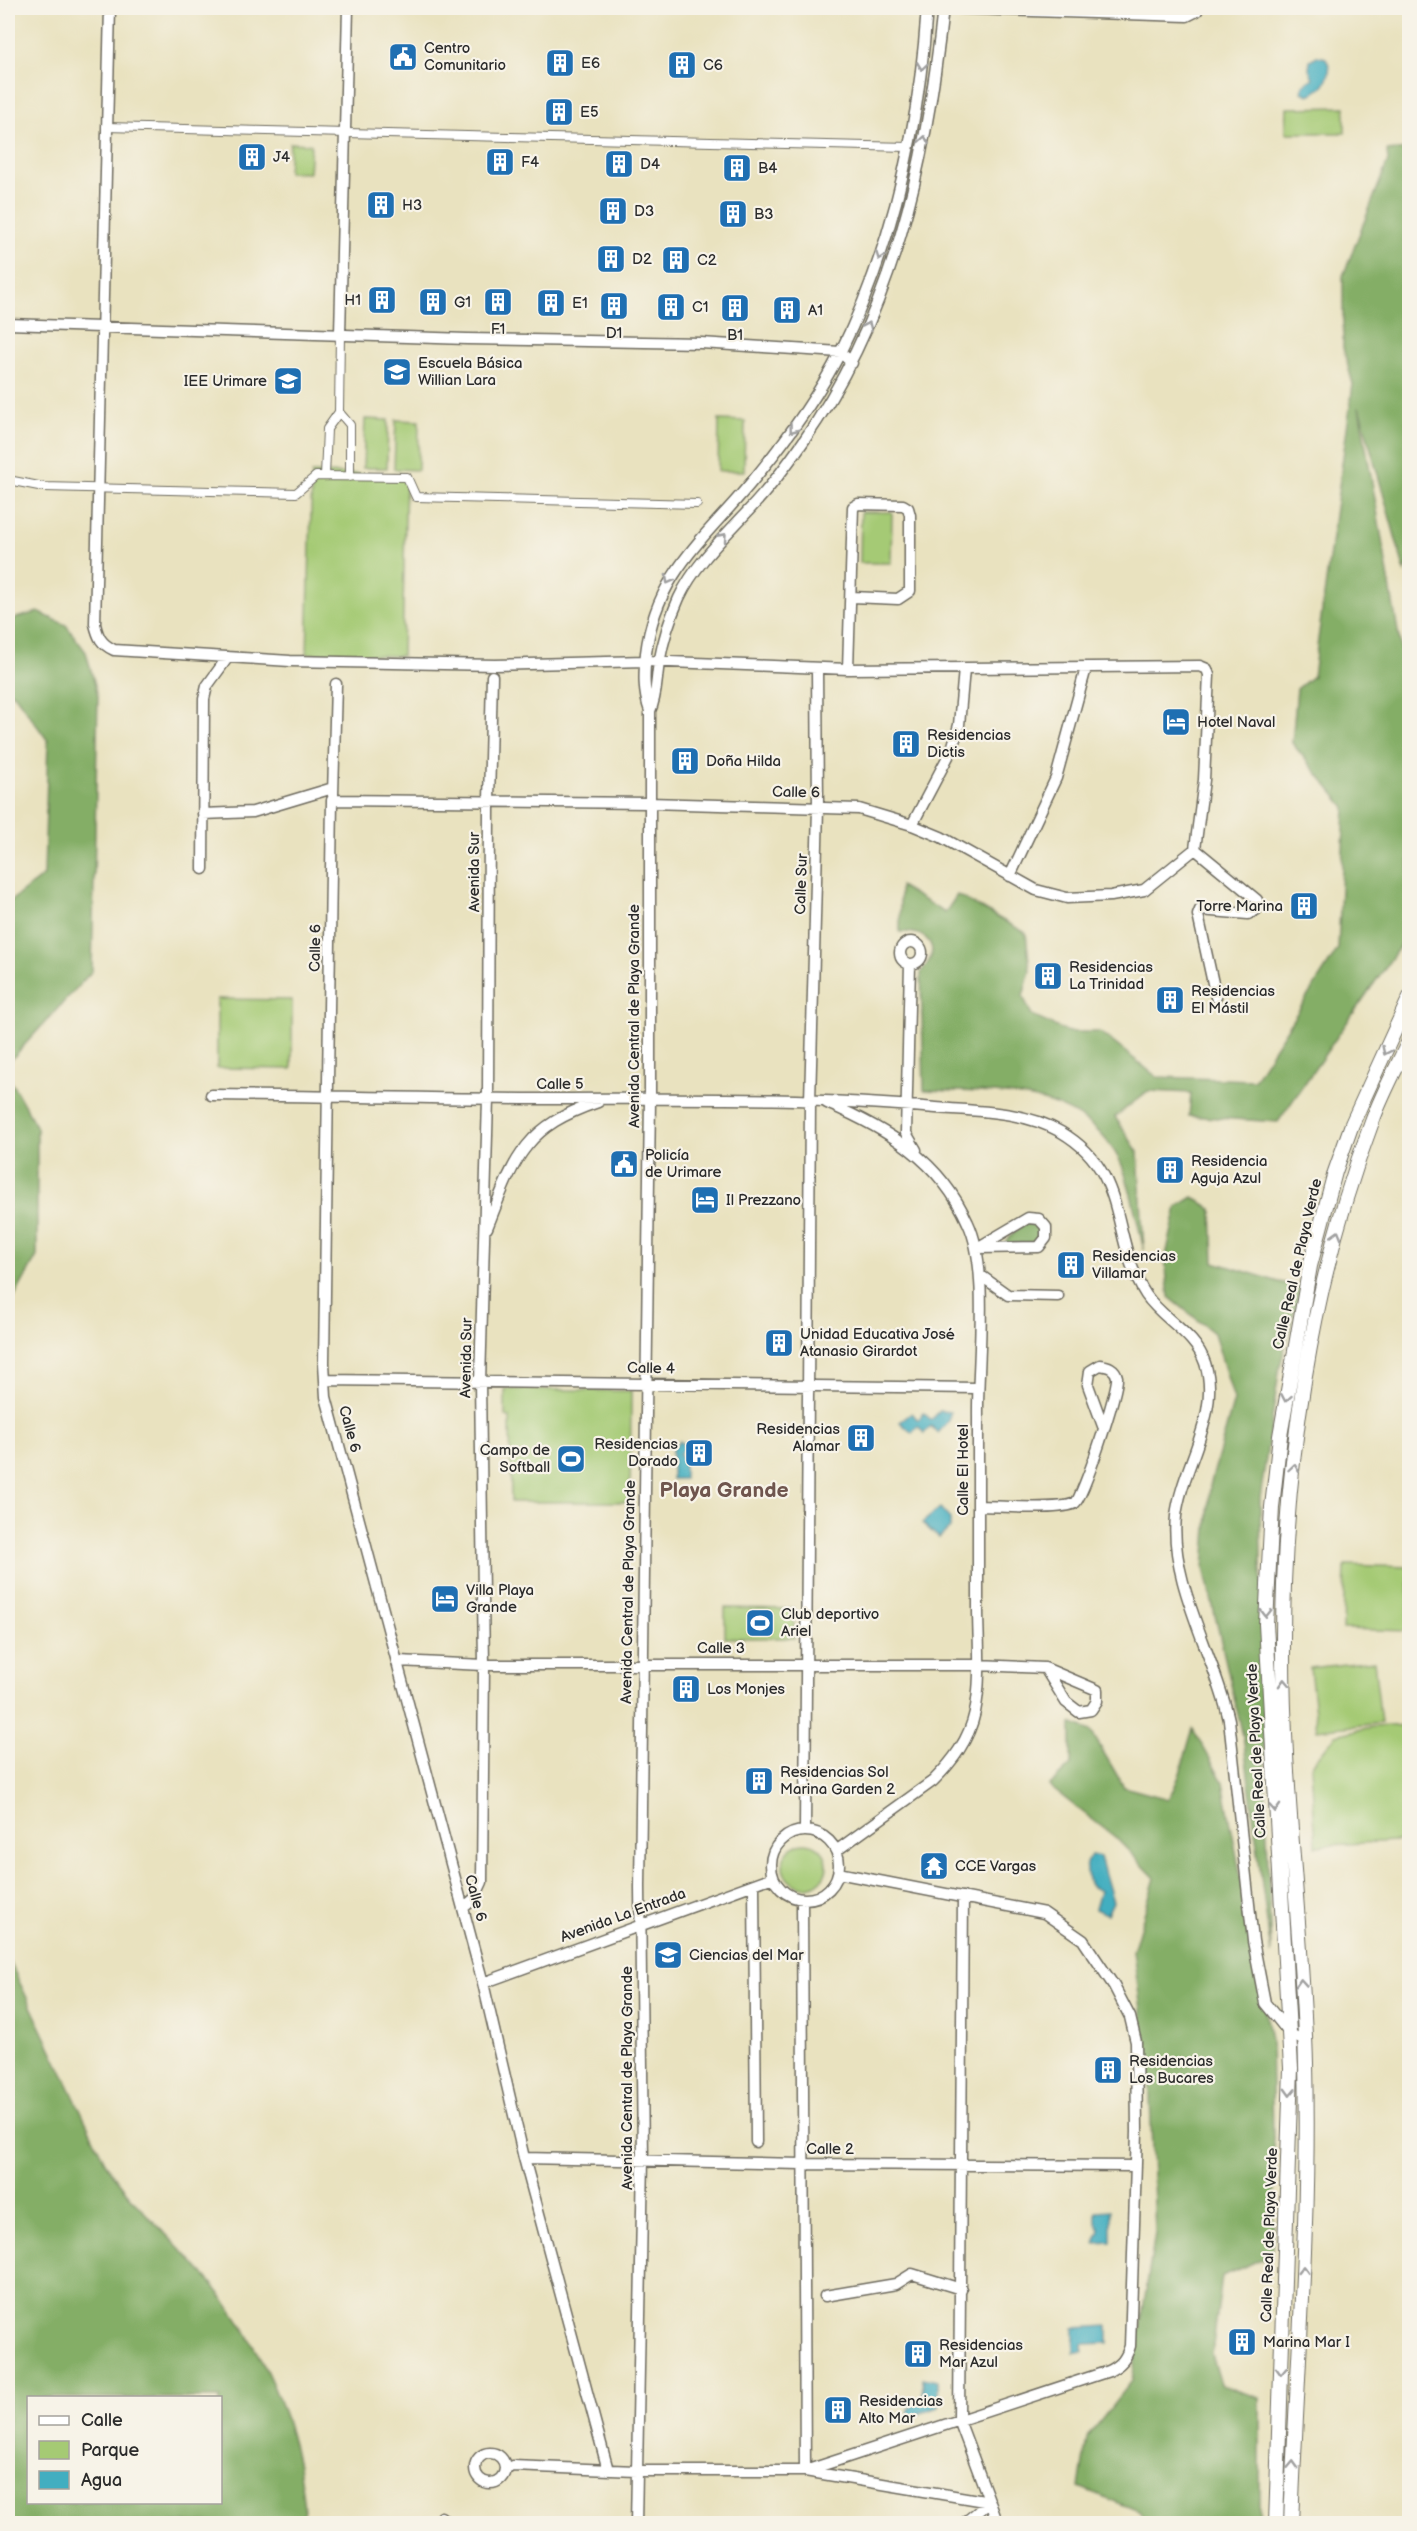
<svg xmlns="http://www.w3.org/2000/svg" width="1417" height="2531" font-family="'Balsamiq Sans',sans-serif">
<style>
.green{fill:#a5ca74;stroke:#687a50;stroke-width:1.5}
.forest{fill:#84ae66;stroke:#586c48;stroke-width:1.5;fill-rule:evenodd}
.water{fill:#42aec0;stroke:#366c76;stroke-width:1.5}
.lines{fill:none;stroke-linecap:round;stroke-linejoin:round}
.pedestrian-casing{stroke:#6e6b5f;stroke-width:10}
.minor-casing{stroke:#6e6b5f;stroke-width:13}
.tertiary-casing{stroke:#6e6b5f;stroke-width:16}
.pedestrian{stroke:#fff;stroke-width:8}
.minor{stroke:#fff;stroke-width:10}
.tertiary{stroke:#fff;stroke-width:14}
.oneway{stroke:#a0a0a0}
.labels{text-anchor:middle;stroke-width:4.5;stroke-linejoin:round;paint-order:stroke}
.poi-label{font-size:15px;fill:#2b2b2b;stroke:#f7f3e8;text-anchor:start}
.street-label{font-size:15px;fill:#2b2b2b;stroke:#f7f3e8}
.district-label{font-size:21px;font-weight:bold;fill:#6f554e;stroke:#f7f3e8}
</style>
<rect width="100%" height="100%" fill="#f7f3e8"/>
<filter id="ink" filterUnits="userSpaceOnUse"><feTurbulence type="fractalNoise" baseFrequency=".0167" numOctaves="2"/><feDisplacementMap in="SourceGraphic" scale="12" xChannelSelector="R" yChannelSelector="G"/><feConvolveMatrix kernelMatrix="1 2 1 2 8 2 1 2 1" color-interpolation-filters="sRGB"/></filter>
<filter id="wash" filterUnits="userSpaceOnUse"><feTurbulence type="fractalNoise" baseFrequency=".008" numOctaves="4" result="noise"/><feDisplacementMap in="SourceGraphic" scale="24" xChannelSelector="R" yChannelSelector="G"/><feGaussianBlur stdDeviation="1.35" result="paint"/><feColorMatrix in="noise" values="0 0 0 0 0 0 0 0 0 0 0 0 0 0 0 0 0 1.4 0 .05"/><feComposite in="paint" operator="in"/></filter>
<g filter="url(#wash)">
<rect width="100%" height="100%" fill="#e9e2bf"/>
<path class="green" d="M1345 107V133H1286L1287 108Z
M290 143 311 144 309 173 288 172Z
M365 419 388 420 387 468H363Z
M396 420 419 421 418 470 394 469Z
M719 420 745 421 744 471H718Z
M312 473 406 475 402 656 307 654Z
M861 512H892L891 563H860Z
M217 999 292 1000V1069L217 1068Z
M505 1389 631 1391 630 1502H511L510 1417 505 1416Z
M1345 1565 1409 1567V1631L1343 1629Z
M725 1608 794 1609V1638H725Z
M1374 1661 1381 1723 1317 1730 1310 1668Z
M1409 1725V1840L1316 1846 1311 1766 1336 1735 1371 1727Z
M783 1865a22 22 0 1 1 44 0a22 22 0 1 1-44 0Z"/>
<path class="forest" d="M1409 149 1410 559 1405 572 1359 407 1409 695V933L1278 1122 1189 1116 1191 1093 1148 1091 1115 1117 1138 1152 1144 1250C1138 1227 1130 1181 1120 1161 1082 1087 996 1093 924 1090L921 972C943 948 929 931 900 932V886L945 913 957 895 1026 933 1030 971 1023 996 1032 1016 1068 1032H1100L1157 1077 1254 1080 1338 949 1345 807 1292 743 1297 689 1313 676 1353 384 1343 348V276L1388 161 1387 151Z
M38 612 66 625 86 652 98 696 92 971 8 1063V903L44 875 48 741 15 695 8 691V620Z
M8 1076 37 1128V1256L8 1309Z
M1193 1197 1212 1209 1214 1262 1279 1282 1301 1286 1280 1366 1260 1498 1264 1742 1271 1954 1243 1736 1204 1568 1210 1486 1234 1400 1214 1333 1169 1297 1165 1260 1177 1207Z
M1031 1222 1040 1231 1038 1242 1006 1245 1005 1242 1024 1223Z
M1071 1723 1091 1731 1124 1787 1168 1799C1182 1777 1184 1755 1193 1729L1223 1782 1271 2040 1274 2186 1272 2255 1222 2276 1212 2354 1221 2385 1260 2398V2523H1148L1139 2511 1079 2487 1087 2438 1132 2381 1155 2233 1149 2069 1133 1951 1155 1878 1115 1837 1049 1786 1071 1765Z
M8 1958 105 2162C129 2201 161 2228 192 2261 259 2333 300 2425 305 2523H8ZM28 2398H220V2502H28Z"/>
<path class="water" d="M1317 56 1326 58C1335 74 1324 89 1309 95L1302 92 1303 85 1313 78 1309 69 1310 60Z
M940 1411 950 1412 949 1421 938 1433 931 1426 924 1433 918 1426 912 1433 900 1422 912 1413 918 1420 924 1413 931 1420Z
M680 1441 685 1447 679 1455 684 1460V1479H672V1449Z
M940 1508 950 1519V1528L939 1538 922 1523Z
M1091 1855 1100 1857 1113 1902 1107 1914 1095 1909 1100 1891C1098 1889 1095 1889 1092 1887 1086 1884 1088 1869 1086 1863Z
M1111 2210V2242L1095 2243 1100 2230 1096 2221V2211Z
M1108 2326V2343L1083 2344V2352H1074V2328Z
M923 2378 938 2381V2407L909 2417 908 2409 922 2399Z"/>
</g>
<g filter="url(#ink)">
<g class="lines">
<g class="pedestrian-casing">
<path id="pedestrian" d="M106 127 908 147
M339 412 350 425V477
M325 476 327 429 339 412 340 334
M8 480 44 487 296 493 316 476 407 477 416 497 697 504"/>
</g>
<g class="minor-casing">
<path id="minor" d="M110 8 95 624C98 637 101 644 114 650L290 661 495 665 645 661 848 669 1200 666 1207 669 1209 675 1204 780 1195 849 1144 890 1111 896 1067 898 1036 890 941 837 912 825 859 809 649 803 332 800 324 1363 326 1397 483 1983 524 2158 608 2470
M943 8 1187 16 1197 11 1198 8
M8 324 467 339 701 343 840 352 852 363
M340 334 348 8
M848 669 853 507 858 504 903 505 908 508 910 515V591L898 599 852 597
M650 711C643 692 644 673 646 653 656 570 711 534 759 473 790 435 818 396 840 353 893 246 919 126 927 8
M333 795 336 684
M203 814 253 812 333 788
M912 825 952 749 959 725 964 669
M1195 849 1257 900 1256 910 1248 914 1200 910 1198 915 1216 997
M203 869 204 699 207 686 228 657
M1010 876 1056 778 1086 668
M900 953a11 11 0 1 1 22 0a11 11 0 1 1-22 0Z
M910 964 906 1133 916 1150
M211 1095C322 1096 432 1099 543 1099 674 1099 806 1096 936 1108 977 1111 1025 1111 1061 1132 1131 1173 1109 1238 1146 1295 1163 1320 1195 1333 1205 1363 1222 1414 1182 1466 1176 1516 1169 1582 1215 1656 1229 1720L1253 1941 1265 2003 1290 2034 1305 2041
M827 1103C887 1129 940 1160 968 1223 990 1269 977 1363 978 1417 978 1480 978 1544 978 1608 978 1642 982 1678 975 1712 969 1740 953 1761 933 1781L836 1851
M1028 1218 1039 1219 1046 1227V1238L1039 1247 977 1248Z
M487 1228C514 1160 523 1127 598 1102
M980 1275 1008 1295 1058 1296
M325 1380 977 1388
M978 1506C998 1506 1061 1511 1075 1503 1083 1498 1119 1388 1117 1377 1115 1368 1108 1366 1100 1365L1090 1371 1088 1385 1103 1426
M398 1661 484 1665H978L1045 1668 1097 1690V1701L1091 1710 1079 1712 1066 1702 1045 1668
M805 1830 810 1101 818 808 817 668
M771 1865a34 34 0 1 1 68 0a34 34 0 1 1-68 0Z
M754 1884 756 2142
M963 1897 959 2420 998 2524
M802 1899 805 2471 1109 2371C1121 2365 1126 2359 1130 2346L1137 2132 1136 2042 1130 2017 1114 1986 1083 1940 1044 1913 838 1873
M463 1908 474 1899 482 1882 484 1665 480 1382 488 1099 489 801 492 676
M483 1983 773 1877
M524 2158 802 2164 1136 2166
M825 2296 896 2284 912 2274 961 2289
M475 2468a15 15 0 1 1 30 0a15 15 0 1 1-30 0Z
M505 2470 512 2466 636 2471H805L990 2502 963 2524
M441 2517 447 2524
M636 2524 643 2159 640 1887 650 1099V711C657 696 656 680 659 663 663 641 670 618 679 598 695 564 724 537 749 510 769 489 787 465 803 442 893 314 927 161 943 8"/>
</g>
<g class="tertiary-casing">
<path id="tertiary" d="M1276 2524 1291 2068 1266 1624 1272 1507 1280 1436 1310 1266 1335 1172 1352 1124 1410 997
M1291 2524C1297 2370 1310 2217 1306 2063 1302 1922 1282 1782 1283 1641 1283 1469 1311 1283 1372 1122 1382 1094 1397 1067 1410 1039"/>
</g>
<use href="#pedestrian" class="pedestrian"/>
<use href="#minor" class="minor"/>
<use href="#tertiary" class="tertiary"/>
</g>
<defs><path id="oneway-chevron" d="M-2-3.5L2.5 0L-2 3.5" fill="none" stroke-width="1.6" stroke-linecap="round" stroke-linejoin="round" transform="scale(1.5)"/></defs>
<g class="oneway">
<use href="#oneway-chevron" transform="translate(922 66) rotate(98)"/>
<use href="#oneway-chevron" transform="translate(924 140) rotate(-80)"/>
<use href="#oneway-chevron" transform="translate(880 256) rotate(110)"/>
<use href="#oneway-chevron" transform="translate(868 326) rotate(-66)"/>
<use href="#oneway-chevron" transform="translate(793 429) rotate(127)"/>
<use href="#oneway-chevron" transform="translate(723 537) rotate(-48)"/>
<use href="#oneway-chevron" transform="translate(669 580) rotate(119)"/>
<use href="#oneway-chevron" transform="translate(1386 1051) rotate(115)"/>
<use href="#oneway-chevron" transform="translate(1337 1235) rotate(-74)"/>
<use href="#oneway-chevron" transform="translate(1286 1398) rotate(100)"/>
<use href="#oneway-chevron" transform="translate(1294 1468) rotate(-82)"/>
<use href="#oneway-chevron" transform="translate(1266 1613) rotate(91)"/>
<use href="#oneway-chevron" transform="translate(1284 1683) rotate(-92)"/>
<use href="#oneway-chevron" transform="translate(1275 1808) rotate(87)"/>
<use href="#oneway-chevron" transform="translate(1301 1983) rotate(-94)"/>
<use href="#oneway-chevron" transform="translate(1290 2092) rotate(92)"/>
<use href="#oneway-chevron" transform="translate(1303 2270) rotate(-90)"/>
<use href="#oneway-chevron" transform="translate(1281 2371) rotate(92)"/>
<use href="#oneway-chevron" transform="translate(1293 2465) rotate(-88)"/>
</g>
</g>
<defs>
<g id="civic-square" transform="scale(1.5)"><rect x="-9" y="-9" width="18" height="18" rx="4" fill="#1f6fb2" stroke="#f7f3e8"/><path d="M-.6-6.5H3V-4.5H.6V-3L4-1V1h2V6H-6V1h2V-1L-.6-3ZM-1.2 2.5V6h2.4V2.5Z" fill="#fff"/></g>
<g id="building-square" transform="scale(1.5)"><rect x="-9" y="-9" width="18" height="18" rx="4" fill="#1f6fb2" stroke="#f7f3e8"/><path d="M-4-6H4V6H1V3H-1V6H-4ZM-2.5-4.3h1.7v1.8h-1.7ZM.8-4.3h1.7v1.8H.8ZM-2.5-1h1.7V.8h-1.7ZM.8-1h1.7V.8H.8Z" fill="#fff"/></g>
<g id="school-square" transform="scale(1.5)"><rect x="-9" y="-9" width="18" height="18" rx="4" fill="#1f6fb2" stroke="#f7f3e8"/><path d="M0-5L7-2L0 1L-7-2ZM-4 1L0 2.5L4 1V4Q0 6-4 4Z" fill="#fff"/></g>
<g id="hotel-square" transform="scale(1.5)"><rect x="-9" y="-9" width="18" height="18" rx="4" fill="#1f6fb2" stroke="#f7f3e8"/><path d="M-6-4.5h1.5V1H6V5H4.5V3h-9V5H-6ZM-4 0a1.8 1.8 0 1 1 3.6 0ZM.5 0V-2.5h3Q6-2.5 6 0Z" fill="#fff"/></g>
<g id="stadium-square" transform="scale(1.5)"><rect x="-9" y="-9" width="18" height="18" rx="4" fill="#1f6fb2" stroke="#f7f3e8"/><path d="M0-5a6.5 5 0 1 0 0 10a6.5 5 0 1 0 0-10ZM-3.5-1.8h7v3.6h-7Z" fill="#fff"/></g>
<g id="temple-square" transform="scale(1.5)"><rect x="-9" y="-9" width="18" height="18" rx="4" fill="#1f6fb2" stroke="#f7f3e8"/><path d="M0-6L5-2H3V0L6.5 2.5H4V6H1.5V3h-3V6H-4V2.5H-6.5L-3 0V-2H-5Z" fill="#fff"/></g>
</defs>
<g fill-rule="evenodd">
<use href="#civic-square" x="403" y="57"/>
<use href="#building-square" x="560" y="63"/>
<use href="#building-square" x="682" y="65"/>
<use href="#building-square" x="559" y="112"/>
<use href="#building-square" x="252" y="157"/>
<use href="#building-square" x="500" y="162"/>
<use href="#building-square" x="619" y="164"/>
<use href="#building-square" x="737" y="168"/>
<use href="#building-square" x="381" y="205"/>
<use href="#building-square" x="613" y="211"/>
<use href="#building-square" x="733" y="214"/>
<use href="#building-square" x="611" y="259"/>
<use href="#building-square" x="676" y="260"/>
<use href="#building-square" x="382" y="300"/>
<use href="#building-square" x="433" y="302"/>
<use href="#building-square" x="498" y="302"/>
<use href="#building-square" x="551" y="303"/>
<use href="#building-square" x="614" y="306"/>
<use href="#building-square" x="671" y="307"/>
<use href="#building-square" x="735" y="308"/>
<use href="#building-square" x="787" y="310"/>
<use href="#school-square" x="397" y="372"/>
<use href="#school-square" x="288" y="381"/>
<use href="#hotel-square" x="1176" y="722"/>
<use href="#building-square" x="906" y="744"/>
<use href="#building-square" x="685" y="761"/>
<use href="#building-square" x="1304" y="906"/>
<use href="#building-square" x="1048" y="976"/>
<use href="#building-square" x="1170" y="1000"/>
<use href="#civic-square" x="624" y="1164"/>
<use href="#building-square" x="1170" y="1170"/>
<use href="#hotel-square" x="705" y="1200"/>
<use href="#building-square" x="1071" y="1265"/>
<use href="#building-square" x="779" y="1343"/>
<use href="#building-square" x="861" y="1438"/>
<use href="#building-square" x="699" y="1453"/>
<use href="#stadium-square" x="571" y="1459"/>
<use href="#hotel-square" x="445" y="1599"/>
<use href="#stadium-square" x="760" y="1623"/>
<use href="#building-square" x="686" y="1689"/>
<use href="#building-square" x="759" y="1781"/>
<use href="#temple-square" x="934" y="1866"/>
<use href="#school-square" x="668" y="1955"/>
<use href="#building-square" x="1108" y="2070"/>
<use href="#building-square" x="1242" y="2342"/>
<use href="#building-square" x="918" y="2354"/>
<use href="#building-square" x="838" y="2410"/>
</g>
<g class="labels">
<g class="poi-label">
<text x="424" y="53">Centro<tspan x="424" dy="17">Comunitario</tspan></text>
<text x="581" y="68">E6</text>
<text x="703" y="70">C6</text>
<text x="580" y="117">E5</text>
<text x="273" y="162">J4</text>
<text x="521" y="167">F4</text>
<text x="640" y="169">D4</text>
<text x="758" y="173">B4</text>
<text x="402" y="210">H3</text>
<text x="634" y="216">D3</text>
<text x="754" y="219">B3</text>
<text x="632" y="264">D2</text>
<text x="697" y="265">C2</text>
<text x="361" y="305" text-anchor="end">H1</text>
<text x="454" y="307">G1</text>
<text x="572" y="308">E1</text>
<text x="692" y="312">C1</text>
<text x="808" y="315">A1</text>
<text x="498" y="334" text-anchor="middle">F1</text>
<text x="614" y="338" text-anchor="middle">D1</text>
<text x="735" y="340" text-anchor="middle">B1</text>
<text x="418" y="368">Escuela Básica<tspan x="418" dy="17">Willian Lara</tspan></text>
<text x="267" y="386" text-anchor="end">IEE Urimare</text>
<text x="1197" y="727">Hotel Naval</text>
<text x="927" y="740">Residencias<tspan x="927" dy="17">Dictis</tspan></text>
<text x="706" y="766">Doña Hilda</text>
<text x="1283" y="911" text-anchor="end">Torre Marina</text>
<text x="1069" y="972">Residencias<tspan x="1069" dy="17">La Trinidad</tspan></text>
<text x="1191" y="996">Residencias<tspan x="1191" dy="17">El Mástil</tspan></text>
<text x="645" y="1160">Policía<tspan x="645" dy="17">de Urimare</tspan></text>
<text x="1191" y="1166">Residencia<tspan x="1191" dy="17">Aguja Azul</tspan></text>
<text x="726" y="1205">Il Prezzano</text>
<text x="1092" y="1261">Residencias<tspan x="1092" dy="17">Villamar</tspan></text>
<text x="800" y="1339">Unidad Educativa José<tspan x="800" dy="17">Atanasio Girardot</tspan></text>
<text x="840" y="1434" text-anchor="end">Residencias<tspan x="840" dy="17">Alamar</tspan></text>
<text x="678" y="1449" text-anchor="end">Residencias<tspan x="678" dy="17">Dorado</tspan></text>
<text x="550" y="1455" text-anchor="end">Campo de<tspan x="550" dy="17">Softball</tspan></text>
<text x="466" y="1595">Villa Playa<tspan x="466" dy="17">Grande</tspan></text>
<text x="781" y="1619">Club deportivo<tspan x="781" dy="17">Ariel</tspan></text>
<text x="707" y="1694">Los Monjes</text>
<text x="780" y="1777">Residencias Sol<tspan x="780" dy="17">Marina Garden 2</tspan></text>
<text x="955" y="1871">CCE Vargas</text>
<text x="689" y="1960">Ciencias del Mar</text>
<text x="1129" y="2066">Residencias<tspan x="1129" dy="17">Los Bucares</tspan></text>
<text x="1263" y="2347">Marina Mar I</text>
<text x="939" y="2350">Residencias<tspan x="939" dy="17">Mar Azul</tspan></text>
<text x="859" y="2406">Residencias<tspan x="859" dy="17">Alto Mar</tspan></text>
</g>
<g class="street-label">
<text transform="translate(796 792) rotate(1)" y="5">Calle 6</text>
<text transform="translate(474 872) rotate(-90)" y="5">Avenida Sur</text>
<text transform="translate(801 884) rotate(-88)" y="5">Calle Sur</text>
<text transform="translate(315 948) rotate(-89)" y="5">Calle 6</text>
<text transform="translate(634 1016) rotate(-90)" y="5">Avenida Central de Playa Grande</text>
<text x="560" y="1089">Calle 5</text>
<text transform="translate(1297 1264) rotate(-77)" y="5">Calle Real de Playa Verde</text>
<text transform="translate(466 1358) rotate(-89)" y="5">Avenida Sur</text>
<text transform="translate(651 1368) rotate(1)" y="5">Calle 4</text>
<text transform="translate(350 1429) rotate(75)" y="5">Calle 6</text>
<text transform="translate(963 1470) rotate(-90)" y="5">Calle El Hotel</text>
<text transform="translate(628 1592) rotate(-89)" y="5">Avenida Central de Playa Grande</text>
<text x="721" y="1653">Calle 3</text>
<text transform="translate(1256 1751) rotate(-93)" y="5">Calle Real de Playa Verde</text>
<text transform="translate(476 1898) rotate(75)" y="5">Calle 6</text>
<text transform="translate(623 1915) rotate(-20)" y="5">Avenida La Entrada</text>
<text transform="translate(627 2078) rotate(-90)" y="5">Avenida Central de Playa Grande</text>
<text x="830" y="2154">Calle 2</text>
<text transform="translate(1269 2235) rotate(-88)" y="5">Calle Real de Playa Verde</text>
</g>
<g class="district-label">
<text x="724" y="1497">Playa Grande</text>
</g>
</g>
<rect width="1417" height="2531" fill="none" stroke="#f7f3e8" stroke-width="30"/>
<rect x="27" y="2396" width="195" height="108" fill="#f7f3e8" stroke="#a5a39c" stroke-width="1.5"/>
<rect x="39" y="2416" width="30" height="9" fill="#ffffff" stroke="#a5a39c" stroke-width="1.5"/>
<text x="81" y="2426" font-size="18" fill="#2b2b2b">Calle</text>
<rect x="39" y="2441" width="30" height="18" fill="#a5ca74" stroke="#a5a39c" stroke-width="1.5"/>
<text x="81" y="2456" font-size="18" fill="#2b2b2b">Parque</text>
<rect x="39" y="2471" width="30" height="18" fill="#42aec0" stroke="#a5a39c" stroke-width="1.5"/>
<text x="81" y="2486" font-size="18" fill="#2b2b2b">Agua</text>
</svg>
